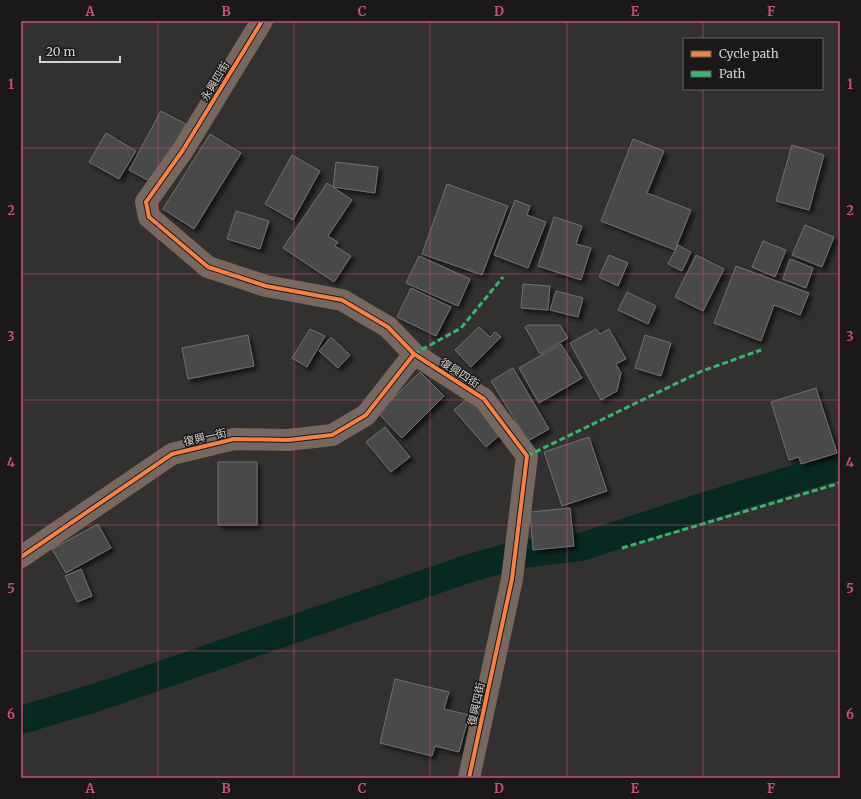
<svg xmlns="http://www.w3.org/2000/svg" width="861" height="799" font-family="Merriweather,'Noto Sans TC',serif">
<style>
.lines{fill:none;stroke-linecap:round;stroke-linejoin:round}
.canal{stroke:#082922;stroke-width:28}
.building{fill:#4a4948;stroke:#71706f;filter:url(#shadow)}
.street{stroke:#766760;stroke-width:22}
.quiet{stroke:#33b770;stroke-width:3;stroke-dasharray:6 3;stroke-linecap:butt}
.cycleway-casing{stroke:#1a1818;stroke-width:6}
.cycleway{stroke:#f48246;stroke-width:4}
.grid{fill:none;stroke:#c7507e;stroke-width:1;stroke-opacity:0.55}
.labels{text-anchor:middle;stroke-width:3;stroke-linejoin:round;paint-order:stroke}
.street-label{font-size:11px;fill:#d3d1d0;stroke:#1a1818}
.neatline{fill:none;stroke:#c7507e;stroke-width:1.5}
.grid-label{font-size:13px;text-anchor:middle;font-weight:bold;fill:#c7507e}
</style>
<defs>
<filter id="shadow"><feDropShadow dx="3.5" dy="3.5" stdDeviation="2" flood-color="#0009"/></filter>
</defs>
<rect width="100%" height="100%" fill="#323130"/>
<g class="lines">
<path class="canal" d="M521 554 581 547 696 509 840 465
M21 720 98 697 467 569 513 556"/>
</g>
<path class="building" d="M161 111 186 124 153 183 129 170Z
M106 133 136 151 119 179 89 162Z
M210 134 241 153 194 229 163 209Z
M633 139 664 151 647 193 691 210 675 250 601 221Z
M792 145 824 155 809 210 776 201Z
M292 155 320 171 293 220 265 204Z
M336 162 378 167 375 193 333 187Z
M327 183 352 200 328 236 338 242 335 246 351 256 334 282 283 248Z
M447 184 508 206 482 275 422 254Z
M515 200 530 206 527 215 546 222 528 268 494 255Z
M236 211 269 221 260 249 227 239Z
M554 217 582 226 576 244 591 248 581 280 538 266Z
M805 225 834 237 822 267 792 255Z
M763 241 786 250 775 277 752 267Z
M678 245 691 252 682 271 668 264Z
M609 255 628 263 618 286 599 277Z
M696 255 724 269 703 311 675 297Z
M419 256 470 279 458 306 406 283Z
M790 259 813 268 806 288 783 279Z
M736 266 809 293 800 315 774 305 761 341 714 323Z
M523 284 550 286 548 310 521 308Z
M411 288 451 307 436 336 397 317Z
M556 291 583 298 578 317 550 310Z
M627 292 656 306 648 324 618 310Z
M529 325H560L568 338 540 354 525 327Z
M479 327 490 337 495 332 501 337 471 367 455 350Z
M310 329 325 336 307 367 292 358Z
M596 329 600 334 609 329 626 359 616 364 621 373 617 391 601 400 570 343Z
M248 335 254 366 188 379 182 348Z
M645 335 671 343 661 376 635 368Z
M331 337 350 355 338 368 319 351Z
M561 344 582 378 539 403 519 368Z
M513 368 549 429 528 441 491 381Z
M420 372 444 396 402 438 378 413Z
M816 388 837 453 801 464 799 457 789 460 771 402Z
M471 395 502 433 486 447 454 410Z
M385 427 410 457 391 472 366 442Z
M589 437 607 491 562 506 544 452Z
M218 462H257V525H218Z
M570 508 574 546 533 550 530 512Z
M98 524 111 548 66 573 52 549Z
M81 569 92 596 77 602 65 576Z
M395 679 449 692 444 709 469 715 459 752 435 746 432 756 380 743Z"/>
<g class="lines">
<path class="street" d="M262 21 183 150 146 202 149 217 208 267 266 286 342 300 388 327 414 354 484 399 527 456 512 579 469 778
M21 557 172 454 234 439 288 440 332 435 366 415 414 354"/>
<path class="quiet" d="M414 354 461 328 503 277
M527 456 702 371 761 350
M622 548 840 483"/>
<g class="cycleway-casing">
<path id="cycleway" d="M262 21 183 150 146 202 149 217 208 267 266 286 342 300 388 327 414 354 484 399 527 456 512 579 469 778
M21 557 172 454 234 439 288 440 332 435 366 415 414 354"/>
</g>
<use href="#cycleway" class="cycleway"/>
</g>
<path class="grid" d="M158 21V778M294 21V778M430 21V778M567 21V778M703 21V39M703 89V778M21 148H840M21 274H840M21 400H840M21 525H840M21 651H840"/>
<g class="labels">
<g class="street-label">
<text transform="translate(215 81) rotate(-59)" y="4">永興四街</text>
<text transform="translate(460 373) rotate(33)" y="4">復興四街</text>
<text transform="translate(205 437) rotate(-13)" y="4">復興一街</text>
<text transform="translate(476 704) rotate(-78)" y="4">復興四街</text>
</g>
</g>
<rect width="861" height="799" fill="none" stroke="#1a1818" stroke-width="44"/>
<rect x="683" y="38" width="140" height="52" fill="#1a1818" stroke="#646262"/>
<rect x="691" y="51" width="20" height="6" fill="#f48246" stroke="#646262"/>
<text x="719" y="58" font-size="12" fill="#d3d1d0">Cycle path</text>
<rect x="691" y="71" width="20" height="6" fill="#33b770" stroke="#646262"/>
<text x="719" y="78" font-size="12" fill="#d3d1d0">Path</text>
<path d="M40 56v6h80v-6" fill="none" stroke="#d3d1d0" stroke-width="2"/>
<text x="46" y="56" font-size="12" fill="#d3d1d0" stroke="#1a1818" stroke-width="3" paint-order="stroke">20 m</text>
<rect x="22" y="22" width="817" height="755" class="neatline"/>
<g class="grid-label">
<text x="90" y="16">A</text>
<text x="226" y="16">B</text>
<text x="362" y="16">C</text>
<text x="499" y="16">D</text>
<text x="635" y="16">E</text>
<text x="771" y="16">F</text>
<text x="11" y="89">1</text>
<text x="850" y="89">1</text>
<text x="11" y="215">2</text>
<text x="850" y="215">2</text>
<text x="11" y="341">3</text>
<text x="850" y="341">3</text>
<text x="11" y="467">4</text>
<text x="850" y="467">4</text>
<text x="11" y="593">5</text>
<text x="850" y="593">5</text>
<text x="11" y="719">6</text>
<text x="850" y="719">6</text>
<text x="90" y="793">A</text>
<text x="226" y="793">B</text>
<text x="362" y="793">C</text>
<text x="499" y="793">D</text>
<text x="635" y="793">E</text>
<text x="771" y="793">F</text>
</g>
</svg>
